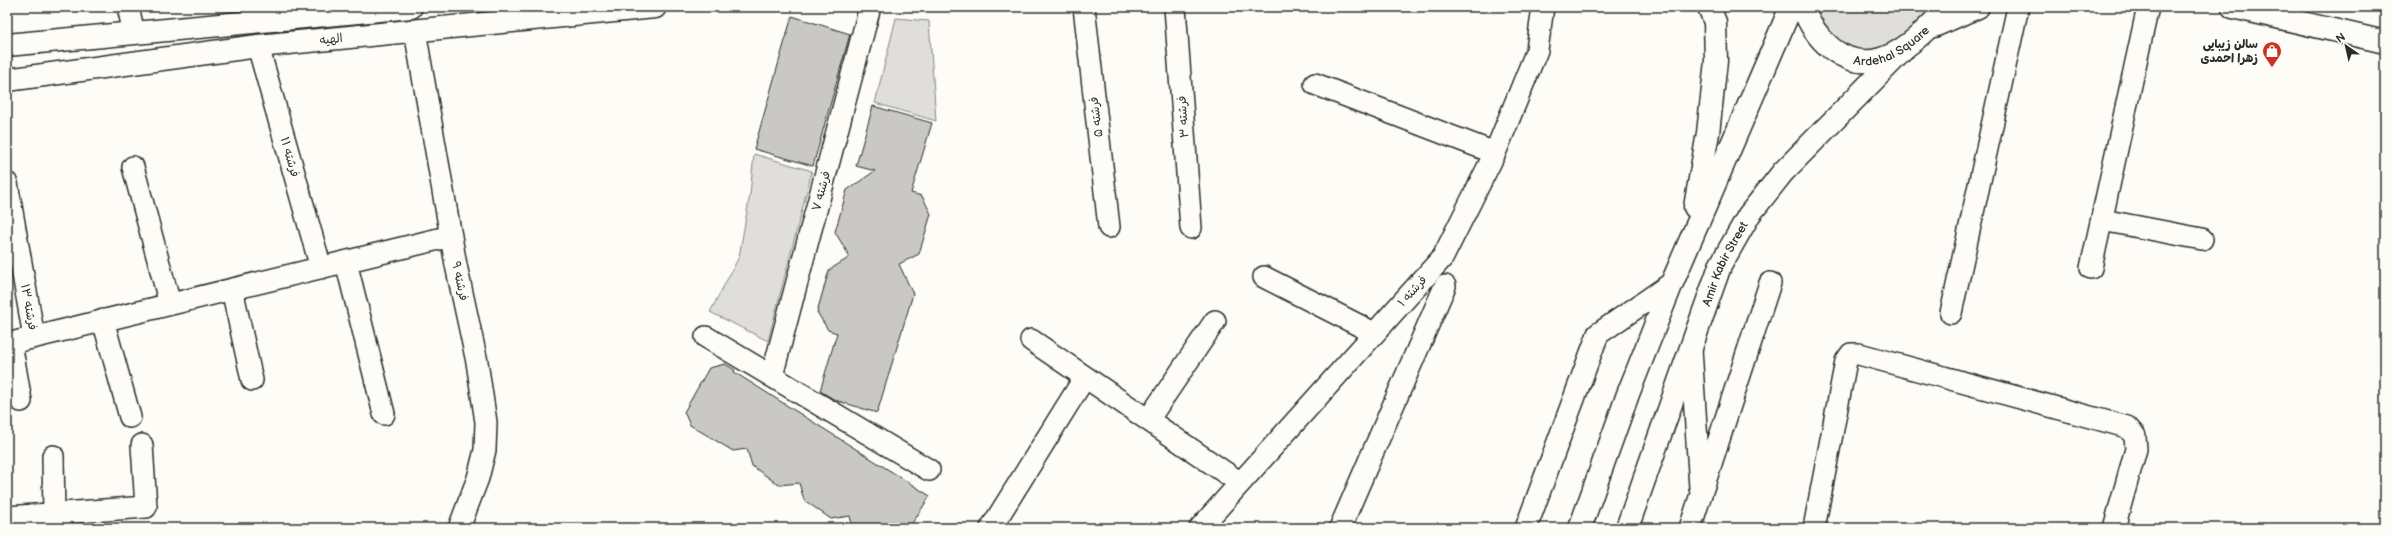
<svg xmlns="http://www.w3.org/2000/svg" width="2392" height="535" font-family="'Balsamiq Sans','Playpen Sans Arabic',sans-serif">
<style>
.green{fill:#dfdeda;stroke:#858482}
.building{fill:#c9c8c4;stroke:#2b2b2b}
.lines{fill:none;stroke-linecap:round;stroke-linejoin:round}
.street-casing{stroke:#2b2b2b;stroke-width:24}
.secondary-casing{stroke:#2b2b2b;stroke-width:25}
.street{stroke:#fdfcf7;stroke-width:21}
.secondary{stroke:#fdfcf7;stroke-width:22}
.labels{text-anchor:middle;stroke-width:3.5;stroke-linejoin:round;paint-order:stroke}
.street-label{font-size:12px;fill:#2b2b2b;stroke:#fdfcf7}
.poi-label{font-size:12px;font-weight:bold;fill:#2b2b2b;stroke:#fdfcf7;text-anchor:end}
</style>
<rect width="100%" height="100%" fill="#fdfcf7"/>
<filter id="ink" filterUnits="userSpaceOnUse"><feTurbulence type="fractalNoise" baseFrequency=".025" numOctaves="2"/><feDisplacementMap in="SourceGraphic" scale="8" xChannelSelector="R" yChannelSelector="G"/><feConvolveMatrix kernelMatrix="1 2 1 2 8 2 1 2 1" color-interpolation-filters="sRGB"/></filter>
<g filter="url(#ink)">
<path class="green" d="M1808 7H1942L1872 58 1842 51Z
M896 18 929 21 936 121 875 103Z
M754 154 812 171 768 341 710 312 739 257 750 194Z"/>
<path class="building" d="M792 16 850 34 813 166 754 149Z
M873 106 932 123 911 193 922 196 931 214 919 254 899 264 913 294 877 413 835 400 820 391 837 333 828 330 817 312 829 270 850 257 835 232 847 190 875 171 856 166Z
M725 364 735 370 734 372 930 496 909 528H853L850 516 831 519 804 500 799 483 779 485 752 466 747 449 733 451 690 425 684 412 709 368Z"/>
<g class="lines">
<g class="street-casing">
<path id="street" d="M128 7 134 33
M1084 7 1109 227
M1175 7 1191 228
M415 31 456 265 477 362 486 422 485 450 478 478 459 528
M258 46 321 268
M1315 84 1495 153
M133 167 170 304
M7 183 34 337
M2102 220 2202 239
M346 262 384 414
M2091 268 2148 7
M1264 277 1374 333
M232 289 252 380
M1951 313 2018 7
M103 320 130 417
M706 337 929 470
M1031 340 1239 482
M11 343 21 401
M7 344 451 236
M1691 349 1700 488
M772 376 870 7
M1148 420 1215 321
M53 456 54 514
M7 517 146 507 142 445
M991 528 1085 377
M1200 528 1443 257 1495 153 1537 50 1543 7
M1340 528 1445 286
M1526 528 1598 334 1672 283
M1690 528 1770 283
M1814 528 1846 361 1851 354H1859L2127 427 2135 436 2136 449 2114 528"/>
</g>
<g class="secondary-casing">
<g id="secondary">
<path id="s1" d="M1803 7C1809 24 1818 38 1832 49 1877 83 1918 39 1948 7"/>
<path d="M2233 7 2385 42"/>
<path d="M1934 26 1978 7"/>
<path d="M7 45 411 7"/>
<path d="M7 80 258 46 655 7"/>
<path d="M1695 207 1708 133 1716 61 1715 22 1709 7"/>
<path d="M1580 528 1628 394 1672 283 1791 7"/>
<path id="s2" d="M1627 528 1720 266 1749 215 1783 172 1903 50"/>
</g>
</g>
<use href="#street" class="street"/>
<use href="#secondary" class="secondary"/>
</g>
</g>
<defs>
<g id="shop-pin" transform="scale(1)"><path d="M0 17L-7.5 6A9.5 9.5 0 1 1 7.5 6Z" fill="#c8321e" stroke="#fdfcf7"/><path d="M-5-2.5h2.3a2.7 3.5 0 0 1 5.4 0H5L5.5 6h-11ZM-1.5-2.5h3a1.5 2.3 0 0 0-3 0Z" fill="#fff"/></g>
</defs>
<g fill-rule="evenodd">
<use href="#shop-pin" x="2272" y="51"/>
</g>
<g class="labels">
<g class="street-label">
<text transform="translate(331 39) rotate(-6)" y="4">الهیه</text>
<text dy="4" stroke="none"><textPath href="#s1" startOffset="118">Ardehal Square</textPath></text>
<text transform="translate(1096 117) rotate(-97)" y="4">فرشته ۵</text>
<text transform="translate(1183 117) rotate(-94)" y="4">فرشته ۳</text>
<text transform="translate(290 157) rotate(74)" y="4">فرشته ۱۱</text>
<text transform="translate(821 191) rotate(-75)" y="4">فرشته ۷</text>
<text dy="4" stroke="none"><textPath href="#s2" startOffset="282">Amir Kabir Street</textPath></text>
<text transform="translate(460 281) rotate(78)" y="4">فرشته ۹</text>
<text transform="translate(1412 291) rotate(-48)" y="4">فرشته ۱</text>
<text transform="translate(29 307) rotate(80)" y="4">فرشته ۱۳</text>
</g>
<g class="poi-label">
<text x="2258" y="48">سالن‌ زیبایی<tspan x="2258" dy="14">زهرا احمدی</tspan></text>
</g>
</g>
<rect width="2392" height="535" fill="none" stroke="#fdfcf7" stroke-width="24"/>
<rect x="12" y="12" width="2368" height="511" fill="none" stroke="#2b2b2b" stroke-width="1.5" filter="url(#ink)"/>
<g transform="translate(2346 46) rotate(326)" stroke="#fdfcf7" stroke-width="3" paint-order="stroke">
<path d="M0-3L7 15L0 10L-7 15Z" fill="#2b2b2b"/>
<text y="-6" font-size="11" font-weight="bold" text-anchor="middle" fill="#2b2b2b">N</text>
</g>
</svg>
